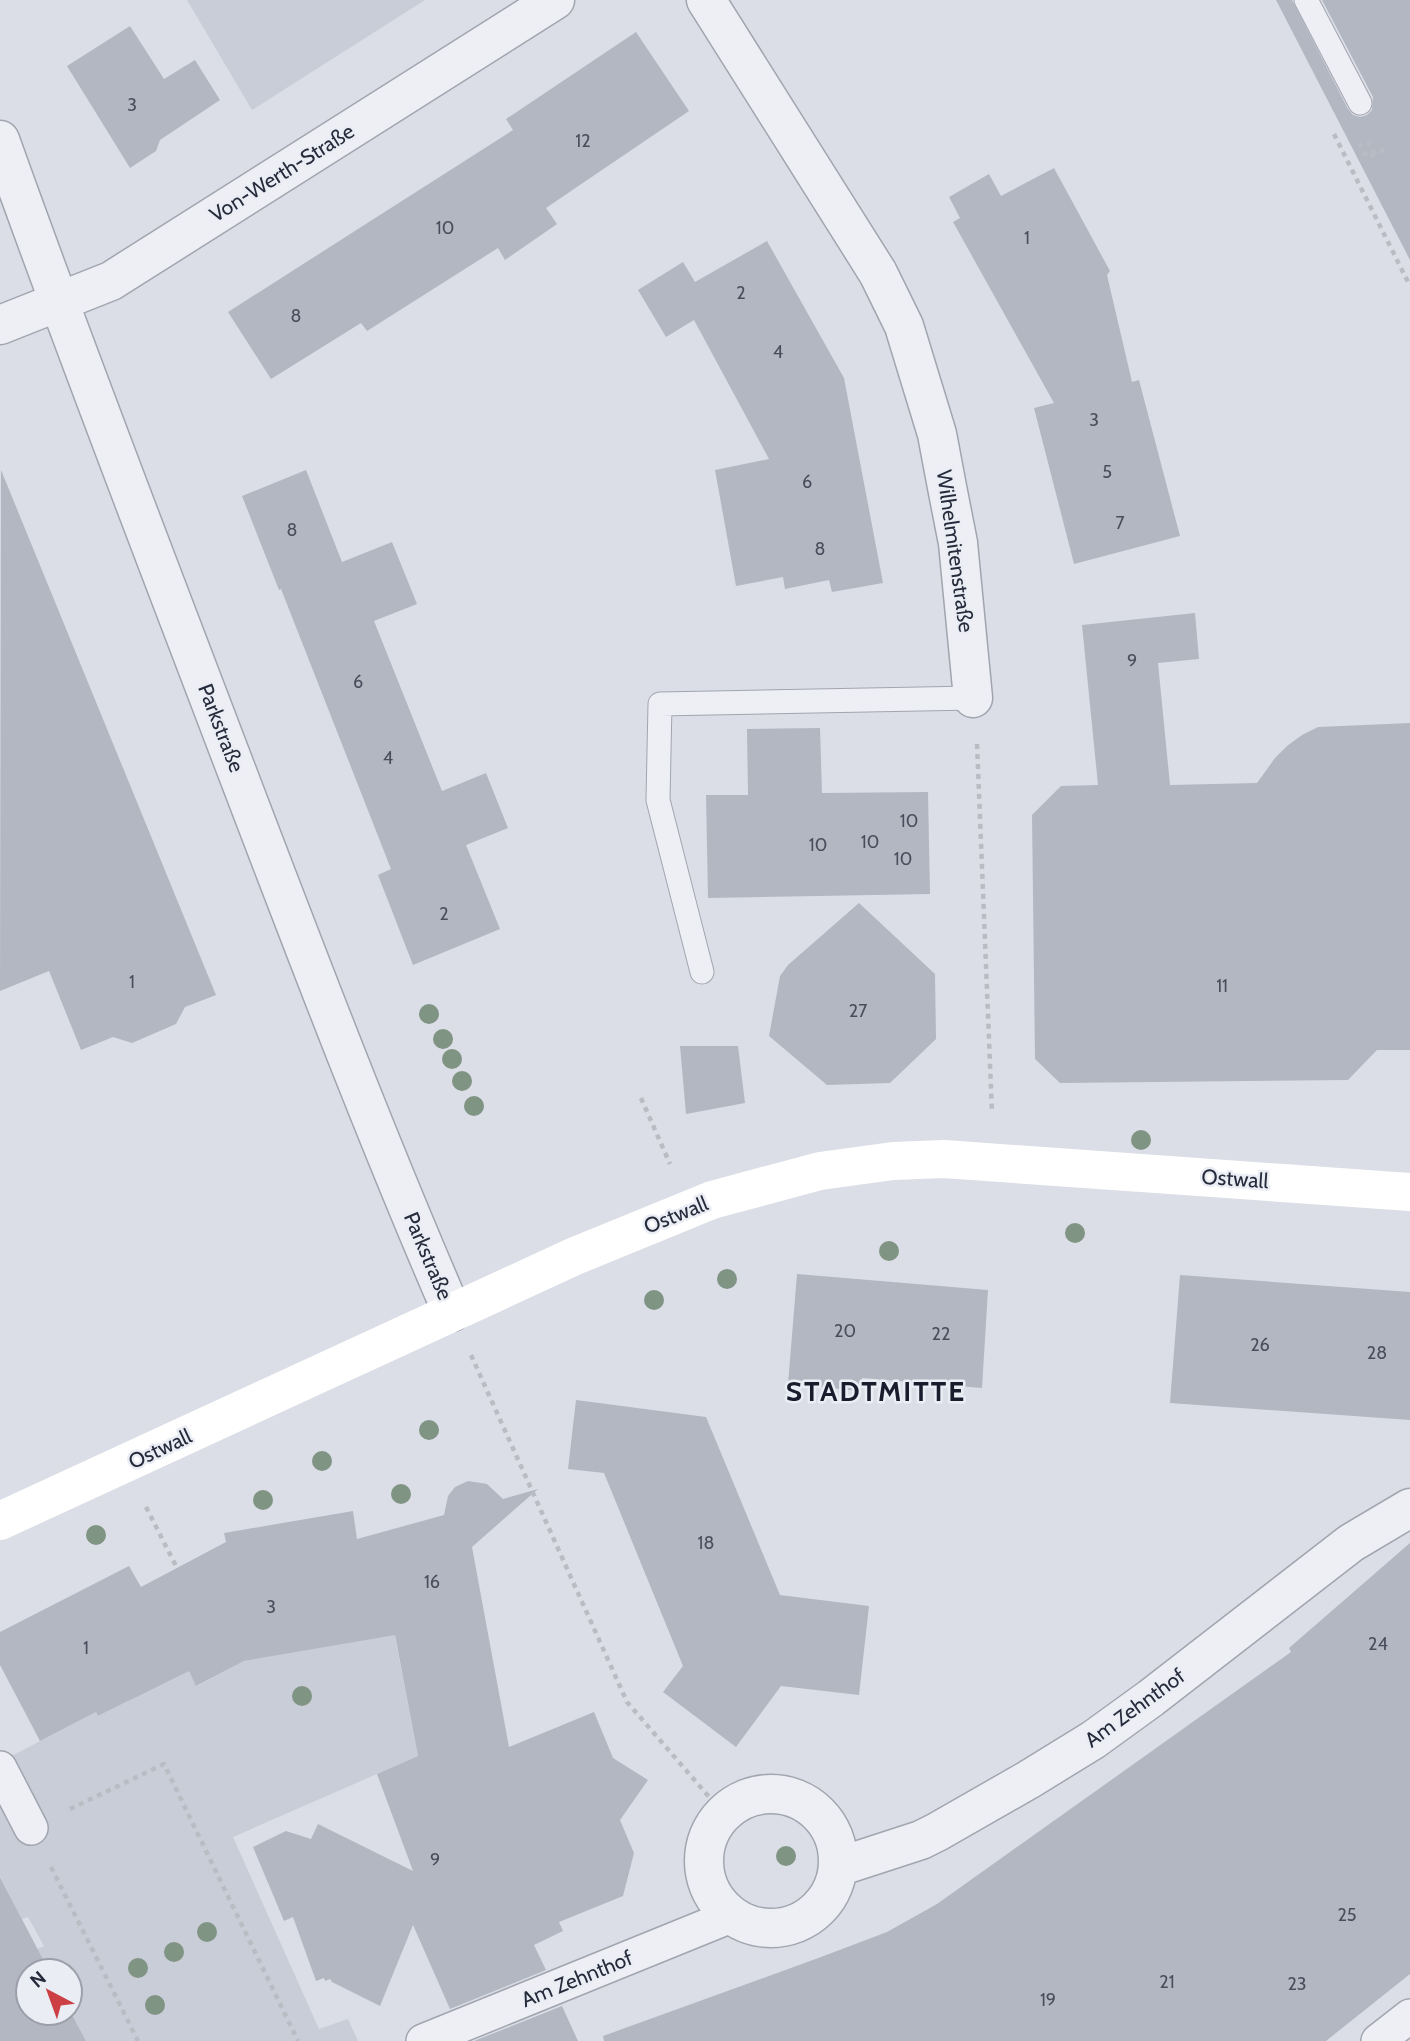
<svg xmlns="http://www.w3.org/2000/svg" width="1410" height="2041" font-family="Cabin,sans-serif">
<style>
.built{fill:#c9cdd7}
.building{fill:#b3b7c2}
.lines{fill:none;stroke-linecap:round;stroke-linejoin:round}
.service-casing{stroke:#a1a5af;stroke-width:25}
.pedestrian-casing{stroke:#a1a5af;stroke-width:36}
.minor-casing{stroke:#a1a5af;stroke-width:41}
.path{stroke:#babcc4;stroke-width:4.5;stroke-dasharray:5 5;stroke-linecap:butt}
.service{stroke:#eeeff4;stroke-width:23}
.pedestrian{stroke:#eeeff4;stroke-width:33}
.minor{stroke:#eeeff4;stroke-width:38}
.secondary{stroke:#fff;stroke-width:38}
.tree{fill:#809484}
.labels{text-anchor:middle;stroke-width:5;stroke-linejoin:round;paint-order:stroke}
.number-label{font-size:18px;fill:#494e5d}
.street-label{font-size:21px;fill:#262b3b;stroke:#eaedf4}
.district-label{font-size:28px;font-weight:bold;letter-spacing:2px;fill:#181c2c;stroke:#eaedf4}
</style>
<rect width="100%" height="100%" fill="#dbdee6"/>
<path class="built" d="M187 0H425L252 110Z
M393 1627 418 1756 233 1837 319 2029 348 2019 358 2041H86L70 2011V1971H49L37 1949 44 1946 28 1917 22 1919 0 1876V1762L96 1712 98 1716 127 1702 186 1666 197 1686 244 1661 374 1638Z"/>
<path class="building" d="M1276 0H1292L1348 109 1353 115 1360 117 1367 115 1372 110 1373 97 1322 0H1410V260Z
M130 26 164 79 195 60 220 100 160 140 156 151 130 168 67 66Z
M636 32 689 111 546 208 557 224 505 260 498 248 367 331 361 323 271 379 228 312 513 130 506 119Z
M1054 168 1110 271 1107 275 1132 382 1139 380 1180 536 1074 564 1034 408 1054 403 953 222 960 218 949 197 989 174 1001 196Z
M767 241 844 378 883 583 832 592 829 580 785 589 783 577 736 586 715 470 769 459 694 320 666 337 638 290 683 262 695 282Z
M1 470 216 995 185 1007 176 1024 132 1043 113 1037 81 1050 49 971 0 991Z
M306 470 342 562 392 542 417 604 374 621 442 791 486 773 508 828 466 845 500 929 413 965 378 875 391 869 281 589 279 590 242 496Z
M1195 613 1199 659 1158 663 1170 785 1257 783 1275 758 1287 746 1302 735 1318 727 1410 723V1050H1377L1348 1080 1060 1083 1035 1059 1032 815 1061 786 1098 785 1082 625Z
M820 728 822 793 928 792 930 894 708 898 706 795H748L747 729Z
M859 903 935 974 936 1039 890 1083 827 1085 769 1036 780 976 788 965Z
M680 1046H738L745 1103 686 1114Z
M797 1274 988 1290 982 1388 862 1378 861 1391 788 1384Z
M1180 1275 1410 1292V1420L1170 1403Z
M576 1400 706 1417 780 1595 869 1606 859 1695 781 1686 736 1747 663 1692 683 1666 604 1473 568 1469Z
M468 1481 487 1484 503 1499 538 1489 472 1547 509 1747 594 1712 613 1758 648 1780 620 1820 634 1853 623 1896 559 1922 563 1931 534 1945 546 1970 450 2009 413 1925 380 2006 332 1982 330 1979 325 1981 324 1978 316 1981 293 1917 284 1921 253 1847 286 1831 311 1839 318 1824 413 1871 377 1774 418 1756 395 1635 244 1661 196 1686 189 1671 98 1716 96 1712 40 1741 0 1665V1632L129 1566 141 1587 226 1542 224 1533 353 1511 357 1539 444 1515 448 1496 455 1487Z
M1410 1543V1974L1326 2041H604L603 2036 821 1957 887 1932 937 1904 1291 1652 1289 1648Z
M0 1877 49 1971H28V2013H70V2011L86 2041H0Z
M562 2006 578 2041H474Z"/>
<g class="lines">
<g class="service-casing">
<path id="service" d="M1306 0 1360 103
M702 972 658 800 660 704 973 698"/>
</g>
<g class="pedestrian-casing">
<path id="pedestrian" d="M0 1768 31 1828
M423 2041 731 1916
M1378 2041 1410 2016"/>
</g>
<g class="minor-casing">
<path id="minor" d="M706 0 878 273 904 326 937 434 947 487 958 543 973 698
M0 140C72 342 150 543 226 743 299 934 371 1125 452 1312
M0 325 111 281 555 0
M704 1861a67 67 0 1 1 134 0a67 67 0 1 1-134 0Z
M838 1867 921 1840 937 1832 1028 1780 1093 1740 1151 1698 1351 1543 1410 1508"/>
</g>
<path class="path" d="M1334 134 1410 286
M1368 141 1375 154 1385 149
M1359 143 1367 157 1375 154
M977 744 992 1113
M641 1098 670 1164
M471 1355 627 1702 723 1813
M146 1507 177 1568
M70 1809 164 1764 298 2041
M51 1867 138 2041"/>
<use href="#service" class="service"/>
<use href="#pedestrian" class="pedestrian"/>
<use href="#minor" class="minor"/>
<path class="secondary" d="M0 1521 575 1256 712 1200 820 1171 893 1161 944 1159 1410 1192"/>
</g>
<g class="tree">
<circle cx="429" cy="1014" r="10"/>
<circle cx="443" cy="1039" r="10"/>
<circle cx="452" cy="1059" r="10"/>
<circle cx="462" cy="1081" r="10"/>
<circle cx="474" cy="1106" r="10"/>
<circle cx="1141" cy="1140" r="10"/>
<circle cx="1075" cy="1233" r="10"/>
<circle cx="889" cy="1251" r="10"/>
<circle cx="727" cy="1279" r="10"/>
<circle cx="654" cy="1300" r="10"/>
<circle cx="429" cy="1430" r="10"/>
<circle cx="322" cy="1461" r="10"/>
<circle cx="401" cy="1494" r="10"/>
<circle cx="263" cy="1500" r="10"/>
<circle cx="96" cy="1535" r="10"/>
<circle cx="302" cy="1696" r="10"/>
<circle cx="786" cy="1856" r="10"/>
<circle cx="207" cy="1932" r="10"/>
<circle cx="174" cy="1952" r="10"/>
<circle cx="138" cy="1968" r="10"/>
<circle cx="155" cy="2005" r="10"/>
</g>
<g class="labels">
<g class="number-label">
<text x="132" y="111">3</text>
<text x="583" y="147">12</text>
<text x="445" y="234">10</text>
<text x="1027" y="244">1</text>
<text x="741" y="299">2</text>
<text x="296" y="322">8</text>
<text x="778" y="358">4</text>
<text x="1094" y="426">3</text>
<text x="1107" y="478">5</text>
<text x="807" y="488">6</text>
<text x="1120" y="529">7</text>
<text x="292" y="536">8</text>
<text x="820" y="555">8</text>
<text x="1132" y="667">9</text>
<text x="358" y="688">6</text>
<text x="388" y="764">4</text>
<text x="909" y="827">10</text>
<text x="870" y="848">10</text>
<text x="818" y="851">10</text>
<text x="903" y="865">10</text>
<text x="444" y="920">2</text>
<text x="132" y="988">1</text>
<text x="1222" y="992">11</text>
<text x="858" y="1017">27</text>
<text x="845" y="1337">20</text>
<text x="941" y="1340">22</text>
<text x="1260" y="1351">26</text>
<text x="1377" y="1359">28</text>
<text x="706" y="1549">18</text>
<text x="432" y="1588">16</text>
<text x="271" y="1613">3</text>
<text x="1378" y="1650">24</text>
<text x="86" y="1654">1</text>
<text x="435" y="1866">9</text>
<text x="1347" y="1921">25</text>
<text x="1167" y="1988">21</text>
<text x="1297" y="1990">23</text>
<text x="1048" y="2006">19</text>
</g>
<g class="street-label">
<text transform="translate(282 173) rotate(-32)" y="7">Von-Werth-Straße</text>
<text transform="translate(955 551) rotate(82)" y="7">Wilhelmitenstraße</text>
<text transform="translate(221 728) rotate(69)" y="7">Parkstraße</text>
<text transform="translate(1235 1179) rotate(4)" y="7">Ostwall</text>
<text transform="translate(676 1215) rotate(-22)" y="7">Ostwall</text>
<text transform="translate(428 1256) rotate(67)" y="7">Parkstraße</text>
<text transform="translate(160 1449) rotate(-25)" y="7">Ostwall</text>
<text transform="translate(1135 1708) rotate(-36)" y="7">Am Zehnthof</text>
<text transform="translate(577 1979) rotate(-22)" y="7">Am Zehnthof</text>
</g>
<g class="district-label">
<text x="876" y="1401">STADTMITTE</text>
</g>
</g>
<g transform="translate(49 1992) rotate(319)"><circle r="33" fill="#eaedf4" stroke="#9c9faa" stroke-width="2"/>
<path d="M0-5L12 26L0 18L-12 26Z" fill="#cc3f44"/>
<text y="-10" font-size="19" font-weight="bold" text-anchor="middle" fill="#262b3b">N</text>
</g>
</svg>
